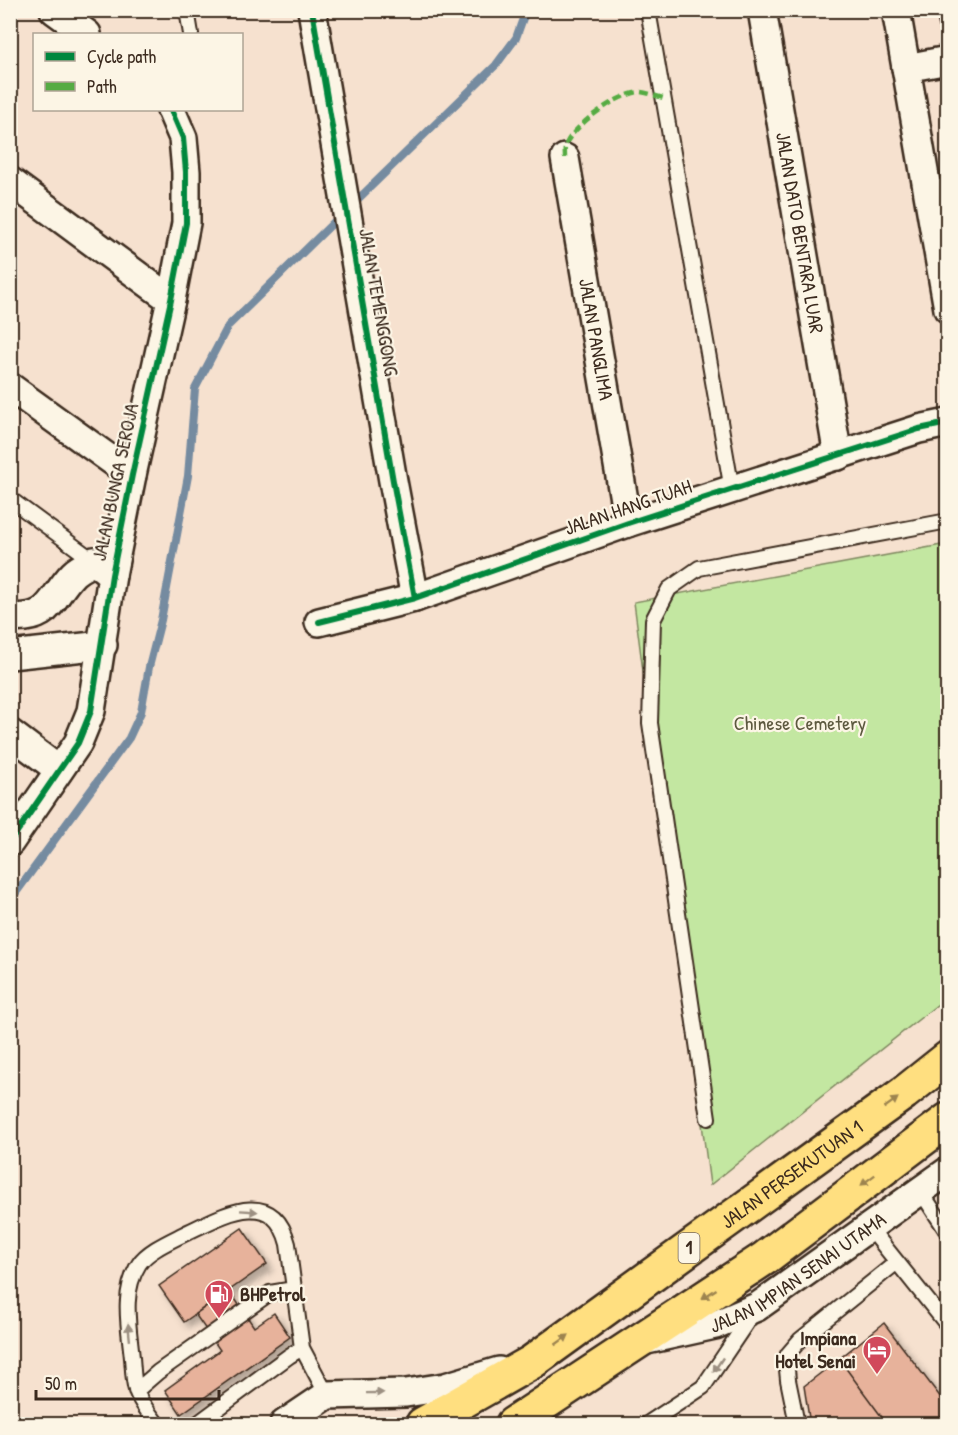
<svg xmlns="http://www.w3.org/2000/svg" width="958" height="1435" font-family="'Patrick Hand',sans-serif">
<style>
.green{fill:#c3e7a1;stroke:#7f8860;stroke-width:1.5}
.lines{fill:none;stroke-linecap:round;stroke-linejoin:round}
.stream{stroke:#758ba0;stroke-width:8}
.building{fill:#e7b29b;stroke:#3b2a1e;stroke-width:1.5;filter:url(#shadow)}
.service-casing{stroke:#3b2a1e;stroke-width:18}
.minor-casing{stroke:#3b2a1e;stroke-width:32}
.trunk-casing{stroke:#3b2a1e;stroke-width:38}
.service{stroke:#fcf5e5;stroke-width:14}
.minor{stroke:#fcf5e5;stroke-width:27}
.trunk{stroke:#ffdf80;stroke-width:33}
.quiet{stroke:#55ab43;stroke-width:4.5;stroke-dasharray:9 4.5;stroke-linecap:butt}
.cycleway-casing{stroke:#fcf5e5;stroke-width:10}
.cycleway{stroke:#00873e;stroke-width:6}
.oneway{fill:#9d844f}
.oneway2{fill:#9c9082}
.labels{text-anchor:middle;stroke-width:4.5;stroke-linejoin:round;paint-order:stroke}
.shield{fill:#fcf5e5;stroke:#75675a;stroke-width:1.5}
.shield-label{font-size:18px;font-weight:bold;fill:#3b2a1e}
.street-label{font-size:20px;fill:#3b2a1e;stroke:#fcf5e5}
.park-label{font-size:20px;fill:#5d593f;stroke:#fcf5e5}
.poi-label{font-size:20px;font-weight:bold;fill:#3b2a1e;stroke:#fcf5e5;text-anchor:start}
</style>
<defs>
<filter id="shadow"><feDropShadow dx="5.5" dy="5.5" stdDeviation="3" flood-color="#0004"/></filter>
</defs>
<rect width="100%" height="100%" fill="#f6e1cf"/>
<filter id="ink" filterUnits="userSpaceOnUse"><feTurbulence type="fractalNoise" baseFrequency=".0167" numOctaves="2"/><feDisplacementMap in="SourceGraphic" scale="12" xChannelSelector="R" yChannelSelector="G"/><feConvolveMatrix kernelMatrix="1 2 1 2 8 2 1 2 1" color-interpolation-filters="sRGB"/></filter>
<g filter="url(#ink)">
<path class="green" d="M947 544V997L710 1185 634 602Z"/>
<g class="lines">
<path class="stream" d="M353 204 496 65 516 38 526 10
M10 901 129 738 141 712 149 667 161 620 188 476 195 389 228 326 342 214"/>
</g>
<path class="building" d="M242 1228 267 1264 184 1322 159 1286Z
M229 1290 254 1327 274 1313 290 1337 181 1414 165 1390 220 1350 195 1314Z
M884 1323 948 1407V1412L931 1424H887L839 1359Z
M839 1359 887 1424H810L804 1386Z
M948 1412V1424H931Z"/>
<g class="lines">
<g class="service-casing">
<path id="service" d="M187 10 191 34
M648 10 732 490
M944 10 948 30
M927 189 948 186
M10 499 94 561
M708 1118 650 723 653 620 669 589 699 568 948 521
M920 1190 948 1233
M869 1227 948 1326
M136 1391 158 1372 270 1293 294 1289
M157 1424C150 1414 139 1401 136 1390 133 1380 133 1368 132 1358 129 1327 121 1292 139 1264 148 1250 173 1240 188 1232 224 1215 273 1186 288 1244L302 1348 327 1395
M197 1424 289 1356 302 1348
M647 1424 703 1387 753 1313
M797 1424 788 1380 786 1359 788 1354 800 1340 897 1262"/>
</g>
<g class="minor-casing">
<g id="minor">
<path d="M54 10 87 34"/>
<path d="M312 10 393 481 415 598"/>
<path id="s1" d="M762 10 838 456"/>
<path d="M896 10 948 309"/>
<path d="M906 68 948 60"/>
<path id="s2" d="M565 158 628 523"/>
<path d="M10 181 171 300"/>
<path d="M10 387 132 475"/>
<path d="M10 617C51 621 50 598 73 574 79 568 87 565 94 561L112 575"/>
<path d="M319 622 415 598 628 523 919 429 948 423"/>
<path d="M10 655 103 645"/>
<path d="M10 733 59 770"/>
<path d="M10 842 78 743 91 711 112 575 132 475 171 300 186 223V172L183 138 171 110"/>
<path id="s3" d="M647 1340 715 1325 757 1307 948 1171"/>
<path d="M284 1424 327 1395 406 1393 445 1387 499 1371"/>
</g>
</g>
<g class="trunk-casing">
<g id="trunk">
<path id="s4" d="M423 1424 532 1362 904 1093 948 1058"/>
<path d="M513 1424 765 1258 948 1120"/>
</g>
</g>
<use href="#service" class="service"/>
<use href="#minor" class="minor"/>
<use href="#trunk" class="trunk"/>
<path class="quiet" d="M565 158C565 153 564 148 566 144 574 125 620 92 641 92 648 93 656 96 663 98"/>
<g class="cycleway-casing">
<path id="cycleway" d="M312 10 393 481 415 598
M319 622 415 598 628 523 919 429 948 423
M10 842 78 743 91 711 112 575 132 475 171 300 186 223V172L183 138 171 110"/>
</g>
<use href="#cycleway" class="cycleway"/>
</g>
<defs><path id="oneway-solid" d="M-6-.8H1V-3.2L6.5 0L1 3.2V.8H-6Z" transform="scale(1.5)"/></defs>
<g class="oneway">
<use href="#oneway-solid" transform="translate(891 1103) rotate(-36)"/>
<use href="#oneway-solid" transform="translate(868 1180) rotate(143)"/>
<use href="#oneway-solid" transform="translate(709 1294) rotate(147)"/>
<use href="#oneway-solid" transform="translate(562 1340) rotate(-36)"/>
</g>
<g class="oneway2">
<use href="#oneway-solid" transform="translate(249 1211) rotate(4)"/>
<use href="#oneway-solid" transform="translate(129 1332) rotate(-96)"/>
<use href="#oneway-solid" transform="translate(718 1365) rotate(124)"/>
<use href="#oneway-solid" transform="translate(375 1393) rotate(-1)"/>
</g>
</g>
<defs>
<g id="fuel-pin" transform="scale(1.5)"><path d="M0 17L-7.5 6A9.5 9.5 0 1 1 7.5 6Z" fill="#d1495b" stroke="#fcf5e5"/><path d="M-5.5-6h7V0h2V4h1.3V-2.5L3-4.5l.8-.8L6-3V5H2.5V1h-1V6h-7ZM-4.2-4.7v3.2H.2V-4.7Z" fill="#fff"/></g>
<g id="hotel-pin" transform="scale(1.5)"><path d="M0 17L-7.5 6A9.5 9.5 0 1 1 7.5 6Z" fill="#d1495b" stroke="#fcf5e5"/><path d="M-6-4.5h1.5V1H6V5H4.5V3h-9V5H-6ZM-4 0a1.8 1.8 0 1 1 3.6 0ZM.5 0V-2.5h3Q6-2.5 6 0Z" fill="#fff"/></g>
</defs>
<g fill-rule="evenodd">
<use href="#fuel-pin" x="219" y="1294"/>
<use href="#hotel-pin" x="877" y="1350"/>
</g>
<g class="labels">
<rect class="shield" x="678.5" y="1233" width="21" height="30" rx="4.5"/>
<g class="shield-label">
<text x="689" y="1254">1</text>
</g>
<g class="street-label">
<text dy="7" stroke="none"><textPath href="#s1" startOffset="226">JALAN DATO BENTARA LUAR</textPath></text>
<text transform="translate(379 302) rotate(80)" y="7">JALAN TEMENGGONG</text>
<text dy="7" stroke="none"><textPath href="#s2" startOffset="184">JALAN PANGLIMA</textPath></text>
<text transform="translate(115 482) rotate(-78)" y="7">JALAN BUNGA SEROJA</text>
<text transform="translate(628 507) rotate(-19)" y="7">JALAN HANG TUAH</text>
<text dy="7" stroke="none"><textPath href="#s4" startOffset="446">JALAN PERSEKUTUAN 1</textPath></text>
<text dy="7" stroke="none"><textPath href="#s3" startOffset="168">JALAN IMPIAN SENAI UTAMA</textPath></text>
</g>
<g class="park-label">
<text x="800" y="730">Chinese Cemetery</text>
</g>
<g class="poi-label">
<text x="240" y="1301">BHPetrol</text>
<text x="856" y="1345" text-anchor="end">Impiana<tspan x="856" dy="23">Hotel Senai</tspan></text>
</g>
</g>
<rect width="958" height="1435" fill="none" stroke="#fcf5e5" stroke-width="36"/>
<rect x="18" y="18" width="922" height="1399" fill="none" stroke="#3b2a1e" stroke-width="2" filter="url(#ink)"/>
<rect x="33" y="33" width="210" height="78" fill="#fcf5e5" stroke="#afa495" stroke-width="1.5"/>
<rect x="45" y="52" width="30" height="9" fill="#00873e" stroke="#afa495" stroke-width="1.5"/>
<text x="87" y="63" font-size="18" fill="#3b2a1e">Cycle path</text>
<rect x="45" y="82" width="30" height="9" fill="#55ab43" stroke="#afa495" stroke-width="1.5"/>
<text x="87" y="93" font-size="18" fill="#3b2a1e">Path</text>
<path d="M36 1390v9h183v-9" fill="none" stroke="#3b2a1e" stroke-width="3"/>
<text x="45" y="1390" font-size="18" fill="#3b2a1e" stroke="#fcf5e5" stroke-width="4.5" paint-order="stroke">50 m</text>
</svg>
